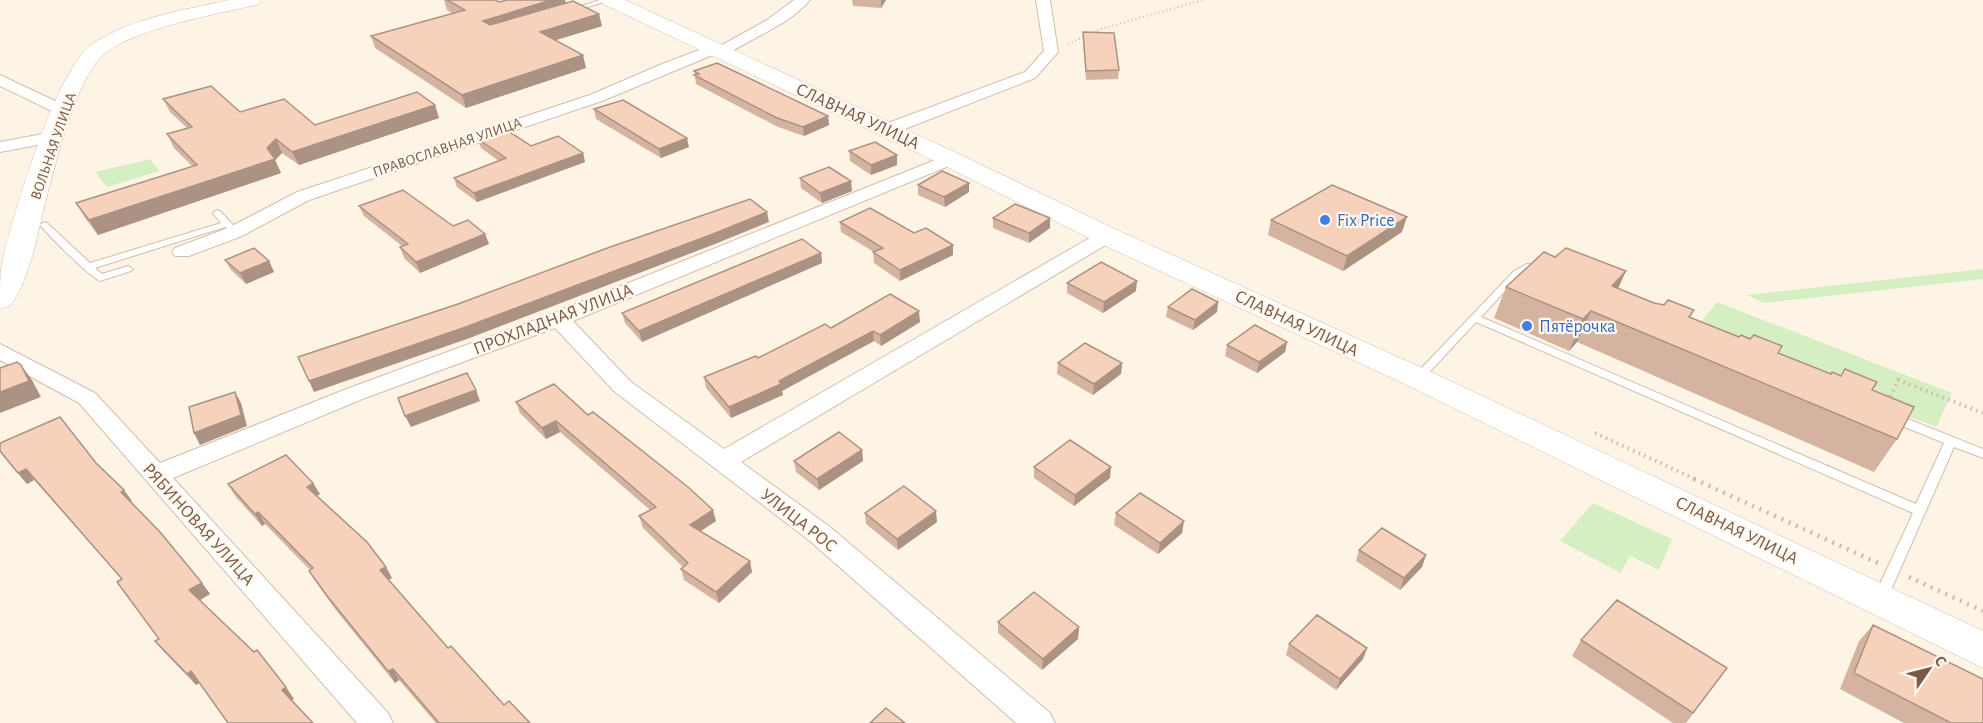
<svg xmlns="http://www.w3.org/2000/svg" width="1983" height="723" font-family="'Alegreya Sans',sans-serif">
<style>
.green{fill:#d5eec2}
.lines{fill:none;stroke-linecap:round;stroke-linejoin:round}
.lane-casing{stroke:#d4bdad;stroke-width:2}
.street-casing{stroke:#d4bdad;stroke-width:2}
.secondary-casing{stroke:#d7bdaa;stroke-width:1}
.path-far2{stroke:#dcb49d;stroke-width:2;stroke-dasharray:1 3;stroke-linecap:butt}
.path-far1{stroke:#dcb49d;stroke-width:4;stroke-dasharray:1.5 4.5;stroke-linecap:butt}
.path{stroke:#dcb49d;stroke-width:4.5;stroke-dasharray:2 6;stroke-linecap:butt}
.lane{fill:#fff;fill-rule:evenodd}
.street{fill:#fff;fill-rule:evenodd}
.secondary{fill:#fff;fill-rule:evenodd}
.wall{fill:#d4b4a1}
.shaded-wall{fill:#ac9283}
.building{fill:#f6d1bb;stroke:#ac9283;stroke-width:1.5}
.shop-dot{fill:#3f7fe0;stroke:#fff8ee;stroke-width:2}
.labels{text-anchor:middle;stroke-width:4.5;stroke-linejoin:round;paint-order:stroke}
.far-street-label{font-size:15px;fill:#7a5948;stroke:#fff8ee}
.street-label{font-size:18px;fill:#7a5948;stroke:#fff8ee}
.shop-label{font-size:18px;fill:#366cbe;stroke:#fff8ee;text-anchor:start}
</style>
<rect width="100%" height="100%" fill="#fef4e6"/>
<path class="green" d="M150 159 160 171 107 187 95 172Z
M1983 269V279L1764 303 1747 295Z
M1717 302 1952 393 1936 427 1695 330Z
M1593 503 1672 539 1659 570 1630 556 1621 573 1560 541Z"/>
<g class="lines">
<g class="lane-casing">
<path id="lane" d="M600 0H610L572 12 569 10Z
M217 210 220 211 233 225V229L230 230 225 227 95 268 102 274 128 266 133 269 131 271 100 281C89 276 49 236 40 225L44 222 47 223 90 263 221 223 213 213Z
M1542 263 1547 266 1545 268 1532 269 1520 275 1481 317 1916 504 1944 443 1890 421 1888 418 1890 415H1898L1983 449V458L1954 447 1888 597 1886 601 1881 602 1876 601 1874 597 1913 513 1476 322 1422 380H1414L1413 378 1414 376 1514 271 1527 264Z"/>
</g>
<g class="street-casing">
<path id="street" d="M794 0H810C789 25 753 37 726 55L715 54 602 101 309 200 242 236 189 256H175L172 252 175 248 228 228 297 192 590 95 662 64 710 46H720L767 20Z
M1036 0H1050L1058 52 1035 78 892 134H880L878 130 880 126 1025 72 1044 51Z
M0 75 68 107 70 110 62 115 56 113 0 86Z
M53 132 61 137 59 141 0 152V142Z
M950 154 956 155 959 159 956 163 573 321 631 382 724 449 1100 232H1114L1117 236 1114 240 741 462 830 527 1050 713 1055 723H1016L810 541 615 392 555 328 365 398 173 478 388 713 393 723H357L79 403 0 360V344L95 393 160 463 349 388 551 314Z"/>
</g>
<g class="secondary-casing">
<path id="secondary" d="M229 0H261L259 4C216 15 136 27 103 55 74 81 53 174 43 212 35 244 30 278 10 306L0 309C0 296 0 280 1 268 10 223 56 70 91 45 130 18 184 10 229 0Z
M601 0H625L959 154 1117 230 1429 371 1983 631V668L1407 385 1097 242 941 164 603 4Z"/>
</g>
<path class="path-far2" d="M1068 44 1101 29 1203 0"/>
<path class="path-far1" d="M1888 402 1898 380 1983 413
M1595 433 1697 480"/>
<path class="path" d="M1694 479 1878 563
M1909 577 1983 611"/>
<use href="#lane" class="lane"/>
<use href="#street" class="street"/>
<use href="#secondary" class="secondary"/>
</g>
<path class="wall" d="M444 0H495L499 2 566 3 602 26 556 40 586 68 466 108 375 48 371 36 453 14 447 10Z
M852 0H886L881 8 853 6Z
M1083 32 1119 70 1118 79 1086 80 1083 41Z
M694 71 828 116 829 125 804 136 778 127 696 84Z
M163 99 315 125 435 105 439 118 299 165 282 153 275 160 281 173 98 235 85 218 76 203 192 166 174 148 167 134 187 128 170 112Z
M594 109 689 147 661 158 596 119Z
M478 139 583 153 585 162 477 202 457 187 454 178 499 161 481 148Z
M849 151 897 155V165L871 175 850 161Z
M800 178 852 191 822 203 801 188Z
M969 183V192L945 207 918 195V185Z
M359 206 453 226 485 234 489 244 420 273 404 258 400 247 402 246 364 216Z
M993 218 1050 228 1029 243 993 228Z
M1271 220 1402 232 1343 271 1268 235Z
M840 222 914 233 953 245V255L900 281 874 263 873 252H874L841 232Z
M821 253 822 263 642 342 625 323 622 313Z
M225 260 269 261 274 272 246 284 231 270Z
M1067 283 1136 291 1103 313 1067 293Z
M1506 287 1618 288 1654 303 1694 310 1690 317 1831 374 1841 376 1872 390 1897 439 1874 472 1577 342 1569 351 1494 318Z
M1218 302 1217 312 1193 330 1166 317 1168 307Z
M920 322 881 346 874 341 782 391 783 395 731 418 706 388 704 377 758 358 831 328Z
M1287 342 1285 352 1257 373 1225 356 1227 345Z
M1058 363H1122L1121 374 1093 395 1057 374Z
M516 402 588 415 716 521 701 531 752 572 719 603 684 580 681 569 683 567 643 528 639 516 650 510 560 432 546 439 520 413Z
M862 450 863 461 819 490 796 472 794 461Z
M0 452 96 463 132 501 130 502 202 583 210 594 199 600 294 699 200 683 196 685 164 652 155 641 159 639 122 579 34 480 27 484Z
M1034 467 1110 478 1074 506 1034 478Z
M228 484 320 494 317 496 392 578 389 580 448 648 504 705 530 723H436L399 680 395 683 335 609 316 582 309 571 310 570 265 524 262 526 235 496Z
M865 513 937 522 898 550 866 524Z
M1116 513 1184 521 1182 533 1158 554 1114 525Z
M1359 550 1426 555 1422 567 1400 590 1356 561Z
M998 622 1079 627 1078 639 1042 670 998 633Z
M1873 625 1983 723H1904L1840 689 1859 641Z
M1581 640 1727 668 1686 723H1673L1572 656Z
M1289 644 1367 648 1363 659 1336 690 1286 655Z"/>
<path class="shaded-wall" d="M551 0H565L567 8 487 33 483 21Z
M881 0H886L881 8Z
M599 14 602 26 543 44 540 32Z
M583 55 586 68 466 108 462 95Z
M435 105 439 118 299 165 292 152Z
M828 116 829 125 804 136 803 127Z
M687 138 689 147 661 158 659 149Z
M276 139 282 153 275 160 281 173 98 235 89 220 267 148Z
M583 153 585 162 477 202 474 193Z
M897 155V165L871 175V165Z
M851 181 852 191 822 203 820 193Z
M969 183V192L945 207 944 197Z
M767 212 769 222 715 244 467 339 314 392 309 381Z
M1407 217 1402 232 1343 271 1347 256Z
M1050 218V228L1029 243V233Z
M485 234 489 244 420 273 416 262Z
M953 245V255L900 281V270Z
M821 253 822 263 642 342 639 331Z
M269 261 274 272 246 284 240 273Z
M1626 271 1612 302V286Z
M1137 281 1136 291 1103 313 1104 302Z
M1218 302 1217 312 1193 330 1195 320Z
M919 311 920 322 881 346 880 335Z
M1591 311 1577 342 1569 351 1583 319Z
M873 331 874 341 782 391 783 395 731 418 729 407 779 381Z
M1287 342 1285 352 1257 373 1259 362Z
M1122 363 1121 374 1093 395 1094 384Z
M21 365 32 380 41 397 0 413V392Z
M476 390 480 401 411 427 405 416Z
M235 392 241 403 247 426 200 445 194 433Z
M556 421 560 432 546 439 542 428Z
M862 450 863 461 819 490 817 479Z
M1111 467 1110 478 1074 506 1075 495Z
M26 469 34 480 27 484 18 473Z
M313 483 320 494 313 498 307 487Z
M124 490 132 501 129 503 121 492Z
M713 510 716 521 693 536 690 525Z
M936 511 937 522 898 550 897 539Z
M258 512 265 524 262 526 255 514Z
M1184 521 1182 533 1158 554 1160 543Z
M1426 555 1422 567 1400 590 1404 578Z
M750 561 752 572 719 603 716 592Z
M386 567 392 578 386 581 380 570Z
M202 583 210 594 197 602 189 590Z
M1079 627 1078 639 1042 670 1043 659Z
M1367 648 1363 659 1336 690 1340 679Z
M393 669 399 680 395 683 388 671Z
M191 671 200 682 196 685 187 674Z
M286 687 294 699 290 701 282 690Z"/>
<path class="building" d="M447 0H495L499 2 507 0H551L483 21 490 25 573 1 599 14 540 32 583 55 462 95 371 36 465 10Z
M1083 32 1114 33 1119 70 1086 71Z
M717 63 828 116 803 127 777 118 694 75 699 74 694 71Z
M211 86 240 112 284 99 315 125 417 92 435 105 292 152 276 139 267 148 275 159 89 220 76 203 197 165 167 134 192 127 163 99Z
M623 100 687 138 659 149 594 109Z
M505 129 531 146 558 136 583 153 474 193 454 178 506 158 478 139Z
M875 142 897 155 871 165 849 151Z
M829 167 851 181 820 193 800 178Z
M942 171 969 183 944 197 918 185Z
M1332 185 1407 217 1347 256 1271 220Z
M403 190 453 226 468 220 485 234 416 262 400 247 408 244 359 206Z
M750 199 767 212 713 234 463 328 309 381 298 357 458 304 610 247Z
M1015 204 1050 218 1029 233 993 218Z
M870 208 914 233 926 228 953 245 900 270 873 252 883 248 840 222Z
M802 239 821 253 639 331 622 313Z
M254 248 269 261 240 273 225 260Z
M1566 248 1626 271 1612 286 1654 303 1664 305 1668 300 1694 310 1689 317 1739 337 1741 335 1750 339 1754 335 1782 346 1778 353 1831 374 1832 372 1841 376 1845 369 1877 382 1872 390 1914 407 1897 439 1591 311 1583 319 1506 287 1544 252 1555 257Z
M1101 262 1137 281 1104 302 1067 283Z
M1192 289 1218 302 1195 320 1168 307Z
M890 294 919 311 880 335 873 331 779 381 781 384 729 407 704 377 756 356 758 358 825 324 831 328Z
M1255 325 1287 342 1259 362 1227 345Z
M1085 343 1122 363 1094 384 1058 363Z
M17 362 21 365 29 381 0 392V368Z
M467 373 476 390 405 416 398 398Z
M554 384 588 415 593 412 688 487 713 510 690 525 750 561 716 592 681 569 688 563 639 516 656 507 556 421 542 428 516 402Z
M235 392 241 415 194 433 189 407Z
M60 417 96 463 124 490 121 492 160 532 202 583 189 590 254 652 257 650 286 687 282 690 313 723H228L191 671 187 674 155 641 159 639 117 582 122 579 26 469 18 473 0 451V443Z
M839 432 862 450 817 479 794 461Z
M1070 440 1111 467 1075 495 1034 467Z
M286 455 313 483 307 487 367 542 386 567 380 570 448 648 451 646 504 705 509 701 530 723H439L393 669 388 671 328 597 309 571 313 568 258 512 255 514 228 484Z
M904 486 936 511 897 539 865 513Z
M1140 493 1184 521 1160 543 1116 513Z
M1382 528 1426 555 1404 578 1359 550Z
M1034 592 1079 627 1043 659 998 622Z
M1617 600 1727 668 1693 713 1581 640Z
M1317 615 1367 648 1340 679 1289 644Z
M1873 625 1983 679V723H1951L1854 673Z
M886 708 905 723H870Z"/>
<g class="shop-dot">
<circle cx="1325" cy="220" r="6"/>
<circle cx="1527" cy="326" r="6"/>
</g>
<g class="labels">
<g class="far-street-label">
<text transform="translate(53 146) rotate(-71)" y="5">ВОЛЬНАЯ УЛИЦА</text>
<text transform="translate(447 147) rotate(-19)" y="5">ПРАВОСЛАВНАЯ УЛИЦА</text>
</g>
<g class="street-label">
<text transform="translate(858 116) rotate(25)" y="6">СЛАВНАЯ УЛИЦА</text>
<text transform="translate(553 319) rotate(-21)" y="6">ПРОХЛАДНАЯ УЛИЦА</text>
<text transform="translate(1297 323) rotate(25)" y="6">СЛАВНАЯ УЛИЦА</text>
<text transform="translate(799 520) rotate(38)" y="6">УЛИЦА РОС</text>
<text transform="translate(199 524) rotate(48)" y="6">РЯБИНОВАЯ УЛИЦА</text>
<text transform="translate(1737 530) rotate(26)" y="6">СЛАВНАЯ УЛИЦА</text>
</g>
<g class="shop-label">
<text x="1337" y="226">Fix Price</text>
<text x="1539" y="332">Пятёрочка</text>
</g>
</g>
<g transform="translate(1929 669) rotate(55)" stroke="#fff8ee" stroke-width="4.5" paint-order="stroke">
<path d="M0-4.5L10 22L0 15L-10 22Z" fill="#7a5948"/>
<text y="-9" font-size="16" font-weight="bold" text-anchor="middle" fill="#7a5948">С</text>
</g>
</svg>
